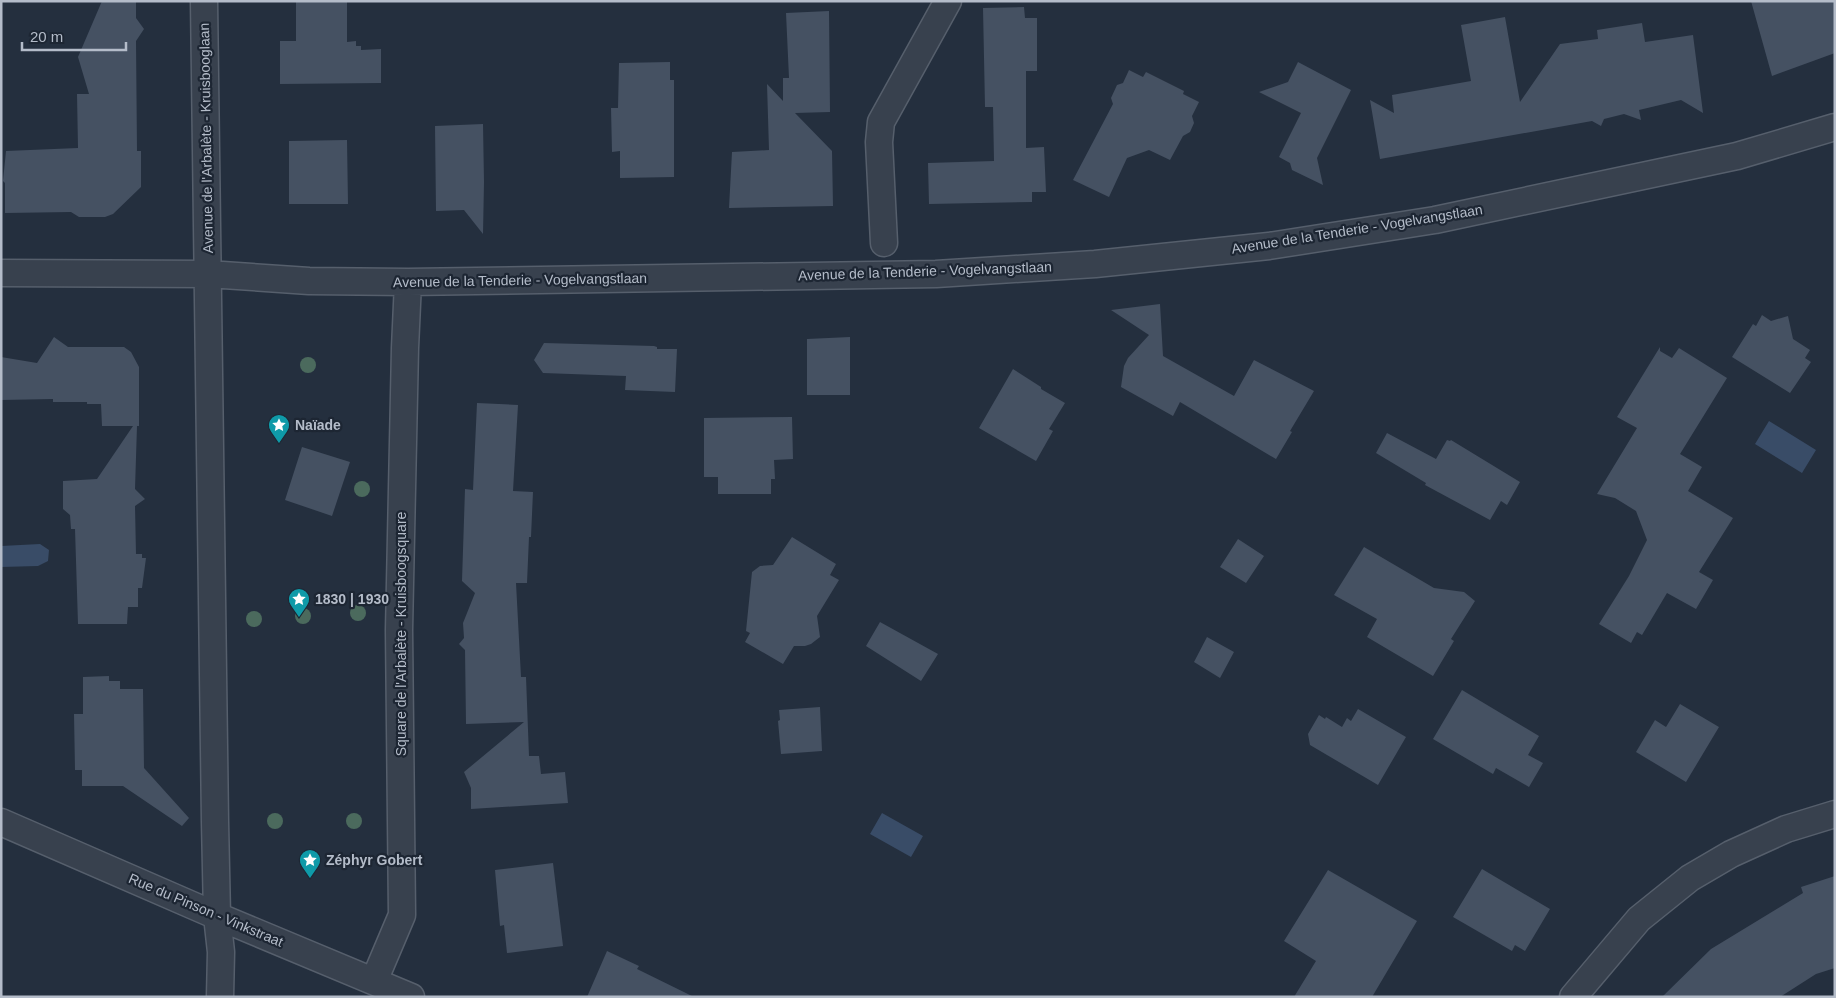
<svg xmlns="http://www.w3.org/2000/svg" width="1836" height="998" font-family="Arial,sans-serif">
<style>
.water{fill:#394c67}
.building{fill:#455162}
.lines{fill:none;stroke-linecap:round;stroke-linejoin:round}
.street-casing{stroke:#565f6c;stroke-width:29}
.street{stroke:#38414e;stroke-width:26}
.tree{fill:#4b6a5d}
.labels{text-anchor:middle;stroke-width:4.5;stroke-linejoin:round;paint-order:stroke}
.street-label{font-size:14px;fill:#b4bcc9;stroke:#1d2633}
.poi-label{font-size:14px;font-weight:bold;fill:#b4bcc9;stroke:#1d2633;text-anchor:start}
</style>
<rect width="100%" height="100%" fill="#242f3e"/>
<path class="water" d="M1769 421 1816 450 1802 473 1755 444Z
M40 544 49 550 48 561 38 566 1 567V546Z
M882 813 923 836 911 857 870 834Z"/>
<path class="building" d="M102 1H136V18L144 29 136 41 137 151H141V187L113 214 105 217H79L71 212 5 213V183L3 181 6 151 78 148 77 94H89L78 57Z
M296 1H347V42L356 41V46H361V50L381 49V83L280 84V41H296Z
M1751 1H1835V53L1772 76Z
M1024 7 1025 18H1037V71H1026V148L1044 147 1046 192H1032V202L929 204 928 163 994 161 993 107H985L983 8Z
M829 11 830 112 795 113 832 151 833 206 729 208 732 152 769 150 767 84 783 101V78H789L786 13Z
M1505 17 1520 102 1560 44 1598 39 1597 30 1642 23 1645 42 1693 35 1703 113 1681 100 1639 110 1641 120 1624 114 1604 119 1601 126 1592 121 1380 159 1370 100 1394 113 1392 95 1471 81 1461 25Z
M670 62V80H674V177L620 178V151L612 152 611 108H618L619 63Z
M1298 62 1351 90 1317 158 1323 185 1292 170 1290 163 1279 157 1301 113 1259 92 1288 82Z
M1129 70 1143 77 1146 72 1184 91 1183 94 1199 102 1192 116 1194 123 1190 132 1183 136 1170 160 1149 150 1127 158 1109 197 1073 180 1113 104 1111 98 1117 85 1123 83Z
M483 124 484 182 483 234 464 210 436 211 435 126Z
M347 140 348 204H289V141Z
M1160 304 1163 356 1234 396 1254 360 1314 391 1290 431 1292 432 1276 459 1180 402 1173 416 1121 387 1124 366 1128 358 1149 335 1111 310Z
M1762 315 1771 321 1788 316 1793 339 1810 350 1805 358 1811 362 1790 393 1732 357 1753 324 1756 326Z
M54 337 68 347H124L131 352 139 367V426H137L135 489 145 499 135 506 136 554H142V558H146L142 588H138V607H128L127 624H78L75 529H71L70 515 63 509V481L97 479 133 426H102L101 404H87V402H53V399L1 400V357L37 363Z
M850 337V395H807V339Z
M544 343 654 346 657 347V349H677L675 392 625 390 626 376 543 373 534 360Z
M1660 347V351L1672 358 1679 348 1727 378 1680 454 1702 467 1688 491 1733 518 1699 572 1713 580 1696 609 1667 593 1642 635 1637 632 1631 643 1599 624 1629 576 1647 540 1636 511 1615 498 1597 494 1637 428 1617 417Z
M1013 369 1041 387V389L1065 403 1049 429 1053 431 1036 461 979 428Z
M477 403 518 405 513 491 533 492 531 537H529L527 583H516L521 677H526L529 756H539L541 774 565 772 568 803 471 809V788L464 772 524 722 466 724 465 650 459 644 464 638 463 623 475 593 462 581 465 489 473 490Z
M792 417 793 459 774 460 775 479H771V494H718V477H704V418Z
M1387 433 1436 459 1447 440 1450 441 1451 440 1520 482 1507 505 1501 501 1490 520 1425 485 1426 483 1376 453Z
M302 447 350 462 332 516 285 500Z
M792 537 836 564 830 575 839 580 817 616 820 637 811 644 805 646H794L783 664 745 642 750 633 746 631 752 572 760 566 773 565Z
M1238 539 1264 556 1246 583 1220 567Z
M1364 547 1434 588 1464 592 1475 601 1451 639 1454 641 1433 676 1367 637 1377 619 1334 595Z
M880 622 938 654 921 681 866 646Z
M1207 637 1234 652 1220 678 1194 662Z
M109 676V681H120V689H143L144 768 189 818 182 826 123 786H82V770H75L74 714H83V677Z
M1462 690 1539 736 1528 755 1543 763 1529 787 1496 768 1493 774 1433 739Z
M1680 704 1719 727 1686 782 1636 752 1655 720 1666 727Z
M820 707 822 751 781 754 778 721 780 720 779 710Z
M1358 709 1406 737 1378 785 1310 745 1308 734 1319 715 1325 719 1326 717 1342 727 1347 718 1351 721Z
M553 863 563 946 507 953 504 925 500 926 495 870Z
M1482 869 1550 909 1525 951 1515 945 1512 951 1453 917Z
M1328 870 1417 921 1372 997H1294L1316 961 1284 941Z
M1835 876V968L1816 974 1780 997H1662L1711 949 1803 893 1801 887Z
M607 951 639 966 637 969 694 997H587Z"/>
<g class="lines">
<g class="street-casing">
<path id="street" d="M204 1 215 822 217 916 221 952 220 997
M884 243 879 142 881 122 948 1
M1 273 208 274 309 281 408 282 936 274 1095 264 1269 246 1435 220 1737 156 1835 127
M1 822 217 916 411 997
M374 981 402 915 399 630 405 348 408 282
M1573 997 1639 919 1690 878 1731 854 1786 829 1835 814"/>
</g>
<use href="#street" class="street"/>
</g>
<g class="tree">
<circle cx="308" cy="365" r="8"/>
<circle cx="362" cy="489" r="8"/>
<circle cx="358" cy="613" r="8"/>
<circle cx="303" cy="616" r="8"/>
<circle cx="254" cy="619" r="8"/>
<circle cx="275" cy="821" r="8"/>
<circle cx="354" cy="821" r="8"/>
</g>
<defs>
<g id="sight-pin" transform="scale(1.125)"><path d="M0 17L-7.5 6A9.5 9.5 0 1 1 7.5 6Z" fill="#0f9aa8" stroke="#1d2633"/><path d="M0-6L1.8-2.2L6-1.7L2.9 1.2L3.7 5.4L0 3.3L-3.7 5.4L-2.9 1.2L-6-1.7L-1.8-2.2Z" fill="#fff"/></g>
</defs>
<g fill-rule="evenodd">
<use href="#sight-pin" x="279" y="425"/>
<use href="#sight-pin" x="299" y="599"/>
<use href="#sight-pin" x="310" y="860"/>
</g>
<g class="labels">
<g class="street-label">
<text transform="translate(206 138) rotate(-91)" y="5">Avenue de l'Arbalète - Kruisbooglaan</text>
<text transform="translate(1357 229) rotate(-9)" y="5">Avenue de la Tenderie - Vogelvangstlaan</text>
<text transform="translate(925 271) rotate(-2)" y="5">Avenue de la Tenderie - Vogelvangstlaan</text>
<text transform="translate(520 280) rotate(-1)" y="5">Avenue de la Tenderie - Vogelvangstlaan</text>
<text transform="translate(401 634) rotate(-90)" y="5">Square de l'Arbalète - Kruisboogsquare</text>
<text transform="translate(206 910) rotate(23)" y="5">Rue du Pinson - Vinkstraat</text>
</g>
<g class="poi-label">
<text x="295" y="430">Naïade</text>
<text x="315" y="604">1830 | 1930</text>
<text x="326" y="865">Zéphyr Gobert</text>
</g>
</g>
<rect width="1836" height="998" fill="none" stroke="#b4bcc9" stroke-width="5"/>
<path d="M22 42v8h104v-8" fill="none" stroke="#b4bcc9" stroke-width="2.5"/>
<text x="30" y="42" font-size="15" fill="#b4bcc9" stroke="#1d2633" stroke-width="4" paint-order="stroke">20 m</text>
</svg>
